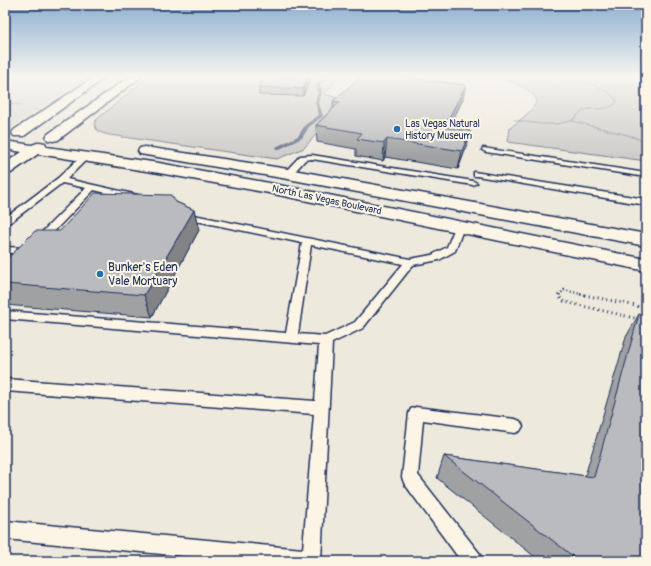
<svg xmlns="http://www.w3.org/2000/svg" width="651" height="566" font-family="Pangolin,sans-serif">
<style>
.built{fill:#dedbd4}
.green{fill:#cfcdca;stroke:#757e94}
.lines{fill:none;stroke-linecap:round;stroke-linejoin:round}
.stream{fill:#6c778f;fill-rule:evenodd}
.service-casing{stroke:#1b2f5e;stroke-width:3}
.secondary-casing{stroke:#1b2f5e;stroke-width:3}
.primary-casing{stroke:#1b2f5e;stroke-width:3}
.path-far2{stroke:#1b2f5e;stroke-width:1.5;stroke-dasharray:0.5 1.5;stroke-linecap:butt}
.path-far1{stroke:#1b2f5e;stroke-width:2.5;stroke-dasharray:1 2.5;stroke-linecap:butt}
.path{stroke:#1b2f5e;stroke-width:3;stroke-dasharray:1 3.5;stroke-linecap:butt}
.service{fill:#fcf5e5;fill-rule:evenodd}
.secondary{fill:#fcf5e5;fill-rule:evenodd}
.primary{fill:#fcf5e5;fill-rule:evenodd}
.wall{fill:#a0a1a3;stroke:#1b2f5e}
.shaded-wall{fill:#828385;stroke:#1b2f5e}
.building{fill:#babbbe;stroke:#1b2f5e}
.poi-dot{fill:#1f6fb2;stroke:#fcf5e5;stroke-width:1.5}
.labels{text-anchor:middle;stroke-width:4;stroke-linejoin:round;paint-order:stroke}
.far-poi-label{font-size:10px;fill:#1b2f5e;stroke:#fcf5e5;text-anchor:start}
.far-street-label{font-size:10px;fill:#1b2f5e;stroke:#fcf5e5}
.poi-label{font-size:12px;fill:#1b2f5e;stroke:#fcf5e5;text-anchor:start}
</style>
<rect width="100%" height="100%" fill="#eee9dd"/>
<filter id="ink" filterUnits="userSpaceOnUse"><feTurbulence type="fractalNoise" baseFrequency=".025" numOctaves="2"/><feDisplacementMap in="SourceGraphic" scale="8" xChannelSelector="R" yChannelSelector="G"/><feConvolveMatrix kernelMatrix="1 2 1 2 8 2 1 2 1" color-interpolation-filters="sRGB"/></filter>
<g filter="url(#ink)">
<path class="built" d="M5 77H89L12 127 5 126Z"/>
<path class="green" d="M148 77H339L324 94 346 100 304 148 277 159 123 137C112 135 90 135 96 120Z
M497 77H629L635 81 646 94V161L508 142 510 128C520 120 531 113 537 101 532 87 510 82 497 77Z"/>
<g class="lines">
<path class="stream" d="M326 77H331L320 84 322 92 319 103 323 116 309 127 302 138 280 149H276V147L298 136 305 125 319 115 315 103 318 92 316 84Z"/>
<g class="service-casing">
<path id="service" d="M483 148 646 173V177L486 152 482 150Z
M82 155H88L89 157 67 179 138 195 139 197 138 199 135 200 94 190 33 253H5V247L26 248 86 188 62 183 8 224 5 225V218L58 178Z
M312 155 473 181 477 183 473 185 312 159 305 160 291 176H285V172L300 156Z
M474 172 646 199V205L477 176H474Z
M184 210 187 211 189 214 410 259 432 255 447 247 456 225 459 224 464 227 455 251 439 260 413 265 363 328 332 343 321 561H235L5 539V521L303 549 314 414 5 391V379L315 401 319 345 5 319V311L286 333 302 243 182 218 179 213ZM311 245 403 264 355 322 325 336 298 334Z
M416 407 515 419 520 421 523 426 520 431 515 433 423 420 418 475 480 554 482 561H461L404 483 402 477 409 413 411 409Z"/>
</g>
<g class="secondary-casing">
<path id="secondary" d="M94 77H106L24 136H14L12 133 14 130Z
M129 77H141L58 140 53 141 48 140 46 137 48 134Z"/>
</g>
<g class="primary-casing">
<path id="primary" d="M5 141 32 145 40 142 45 143 47 147 159 163 269 183 646 259V271L269 193 159 173 38 154 11 173 5 175V163L22 152 5 149Z
M145 147 288 169 646 234V246L288 179 140 154 138 151 140 148Z"/>
</g>
<path class="path-far2" d="M5 96 12 99 5 105
M8 104 24 105
M514 120C532 123 552 127 570 121 576 119 579 112 585 110 596 107 608 112 617 102 605 78 551 77 528 82
M572 121 628 135 646 142"/>
<path class="path-far1" d="M559 295 564 290 585 295"/>
<path class="path" d="M559 294V297L565 302 639 319
M580 294 646 308"/>
<use href="#service" class="service"/>
<use href="#secondary" class="secondary"/>
<use href="#primary" class="primary"/>
</g>
<path class="wall" d="M265 77H311L303 96 259 95V87Z
M463 99 449 128 466 148 458 169 385 157 383 161 356 156V149L317 142 316 125 333 109V101Z
M176 202 194 210 199 230 152 317 5 305V261Z
M639 314 646 561H540L437 478 444 456 585 476 626 337Z"/>
<path class="shaded-wall" d="M308 77H311L303 96V89Z
M466 85 463 99 441 144 444 127Z
M470 131 466 148 458 169 462 151Z
M387 139 385 157 383 161 384 143Z
M194 210 199 230 152 317 144 295Z"/>
<path class="building" d="M265 77H308L303 89 259 87Z
M360 77 379 79 381 77H398L466 85 444 127 470 131 462 151 387 139 384 143 357 139 362 133 316 125 340 102 333 101Z
M95 193 171 195 176 202 194 210 144 295 5 284V261L35 231H60Z
M639 314 646 315V561H579L444 456 594 477Z"/>
</g>
<linearGradient id="sky" x2="0" y2="1"><stop stop-color="#8cafd1"/><stop offset="0.49" stop-color="#f7f5f0"/><stop offset="1" stop-color="#f7f5f0" stop-opacity="0"/></linearGradient>
<rect width="651" height="156" fill="url(#sky)"/>
<g class="poi-dot">
<circle cx="397" cy="129" r="4"/>
<circle cx="100" cy="274" r="4"/>
</g>
<g class="labels">
<g class="far-poi-label">
<text x="405" y="127">Las Vegas Natural<tspan x="405" dy="12">History Museum</tspan></text>
</g>
<g class="far-street-label">
<text transform="translate(327 199) rotate(12)" y="4">North Las Vegas Boulevard</text>
</g>
<g class="poi-label">
<text x="108" y="271">Bunker's Eden<tspan x="108" dy="14">Vale Mortuary</tspan></text>
</g>
</g>
<rect width="651" height="566" fill="none" stroke="#fcf5e5" stroke-width="20"/>
<rect x="10" y="10" width="631" height="546" fill="none" stroke="#1b2f5e" stroke-width="1.5" filter="url(#ink)"/>
</svg>
